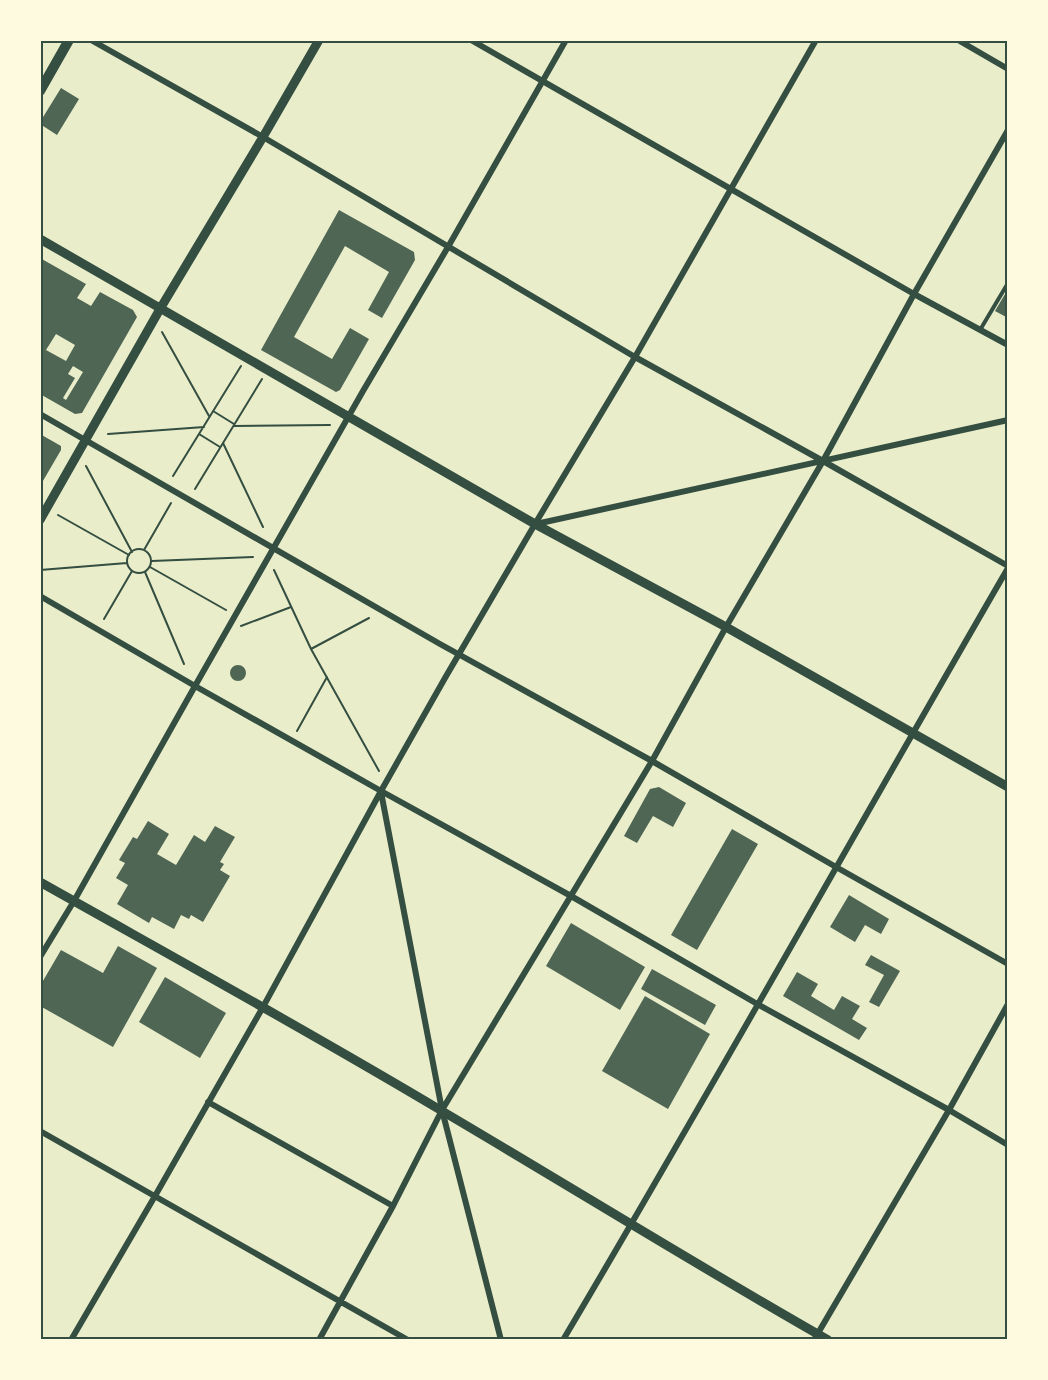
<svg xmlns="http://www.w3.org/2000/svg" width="1048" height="1380" font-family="'Fira Sans',sans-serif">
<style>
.building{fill:#4f6655;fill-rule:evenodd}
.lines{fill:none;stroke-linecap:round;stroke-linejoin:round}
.path{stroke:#344e41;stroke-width:2}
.service{stroke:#344e41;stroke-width:4}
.minor{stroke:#344e41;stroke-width:6}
.tertiary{stroke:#344e41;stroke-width:9}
.secondary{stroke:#344e41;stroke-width:10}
.neatline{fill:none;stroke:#344e41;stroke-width:2}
</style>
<rect width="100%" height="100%" fill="#e9edc9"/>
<path class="building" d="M61 88 79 99 57 135 40 124V122Z
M339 210 414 252 415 260 382 318 368 310 389 272 345 246 294 337 332 359 350 328 369 339 340 390 336 392 261 350Z
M40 258 86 284 77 298 91 306 100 292 133 310 137 317 82 413 75 414 40 394ZM56 334 75 345 66 361 46 350ZM73 366 83 372 66 400 63 398 75 378 68 374Z
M1008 289V318L995 311Z
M40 434 61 446V450L40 486Z
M230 673a8 8 0 1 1 16 0a8 8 0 1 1-16 0Z
M659 787 686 803 673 827 653 816 637 843 624 836 650 789Z
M148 821 169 834 157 854 176 865 194 835 205 842 215 826 235 837 220 862 224 864 220 870 230 876 203 922 191 915 189 919 181 915 174 929 152 917 149 923 117 904 128 885 116 878 125 863 119 860 133 837 137 839Z
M732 829 758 844 697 950 671 935Z
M849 895 889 919 881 934 865 925 855 942 830 927Z
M571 923 645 967 620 1010 546 966Z
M118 946 157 968 113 1047 40 1006V986L61 950 103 973Z
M871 955 900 971 879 1007 869 1002 884 975 865 965Z
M652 969 716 1005 705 1025 641 989Z
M797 972 818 984 811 996 834 1010 842 996 860 1006 852 1019 867 1028 859 1040 783 996Z
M165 977 226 1013 200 1058 139 1022Z
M645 996 710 1034 668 1109 602 1071Z"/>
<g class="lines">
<path class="path" d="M162 332 209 416
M213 411 234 424
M234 426 330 425
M108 434 204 427
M199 434 220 447
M223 443 263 527
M86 466 132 552
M173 476 241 366
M195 489 262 379
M58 515 129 555
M127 561a12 12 0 1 1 24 0a12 12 0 1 1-24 0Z
M144 550 171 503
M152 561 253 557
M150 567 226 610
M40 570 127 563
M274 570 311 649 379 771
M145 572 184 664
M104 619 132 571
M241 626 291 607
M311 649 369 618
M297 731 327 677"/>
<path class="service" d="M980 330 1008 283"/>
<path class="minor" d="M91 40 263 137 635 357 823 461 1008 566
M471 40 914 294 1008 345
M958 40 1008 69
M40 414 440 644 652 761 836 867 1008 964
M536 524 1008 420
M40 596 195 686 381 791 571 896 759 1005 949 1110 1008 1145
M381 792 442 1110 501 1340
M40 957 74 901 195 686 363 391 448 247 566 40
M208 1102 393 1206
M40 1131 408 1340
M71 1340 155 1196 263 1007 381 791 445 678 535 524 635 357 816 40
M319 1340 393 1206 442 1110 652 761 726 627 823 461 914 294 1008 130
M563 1340C715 1084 859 825 1008 568
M814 1340 949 1110 1008 1004"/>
<path class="tertiary" d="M40 239 535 524 726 627 1008 787
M40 520 160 309 263 137 319 40
M40 882C175 958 310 1032 442 1111 571 1187 698 1266 828 1340"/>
<path class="secondary" d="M40 91 69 40"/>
</g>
<rect width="1048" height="1380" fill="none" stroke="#fefae0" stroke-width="84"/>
<rect x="42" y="42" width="964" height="1296" class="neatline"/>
</svg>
